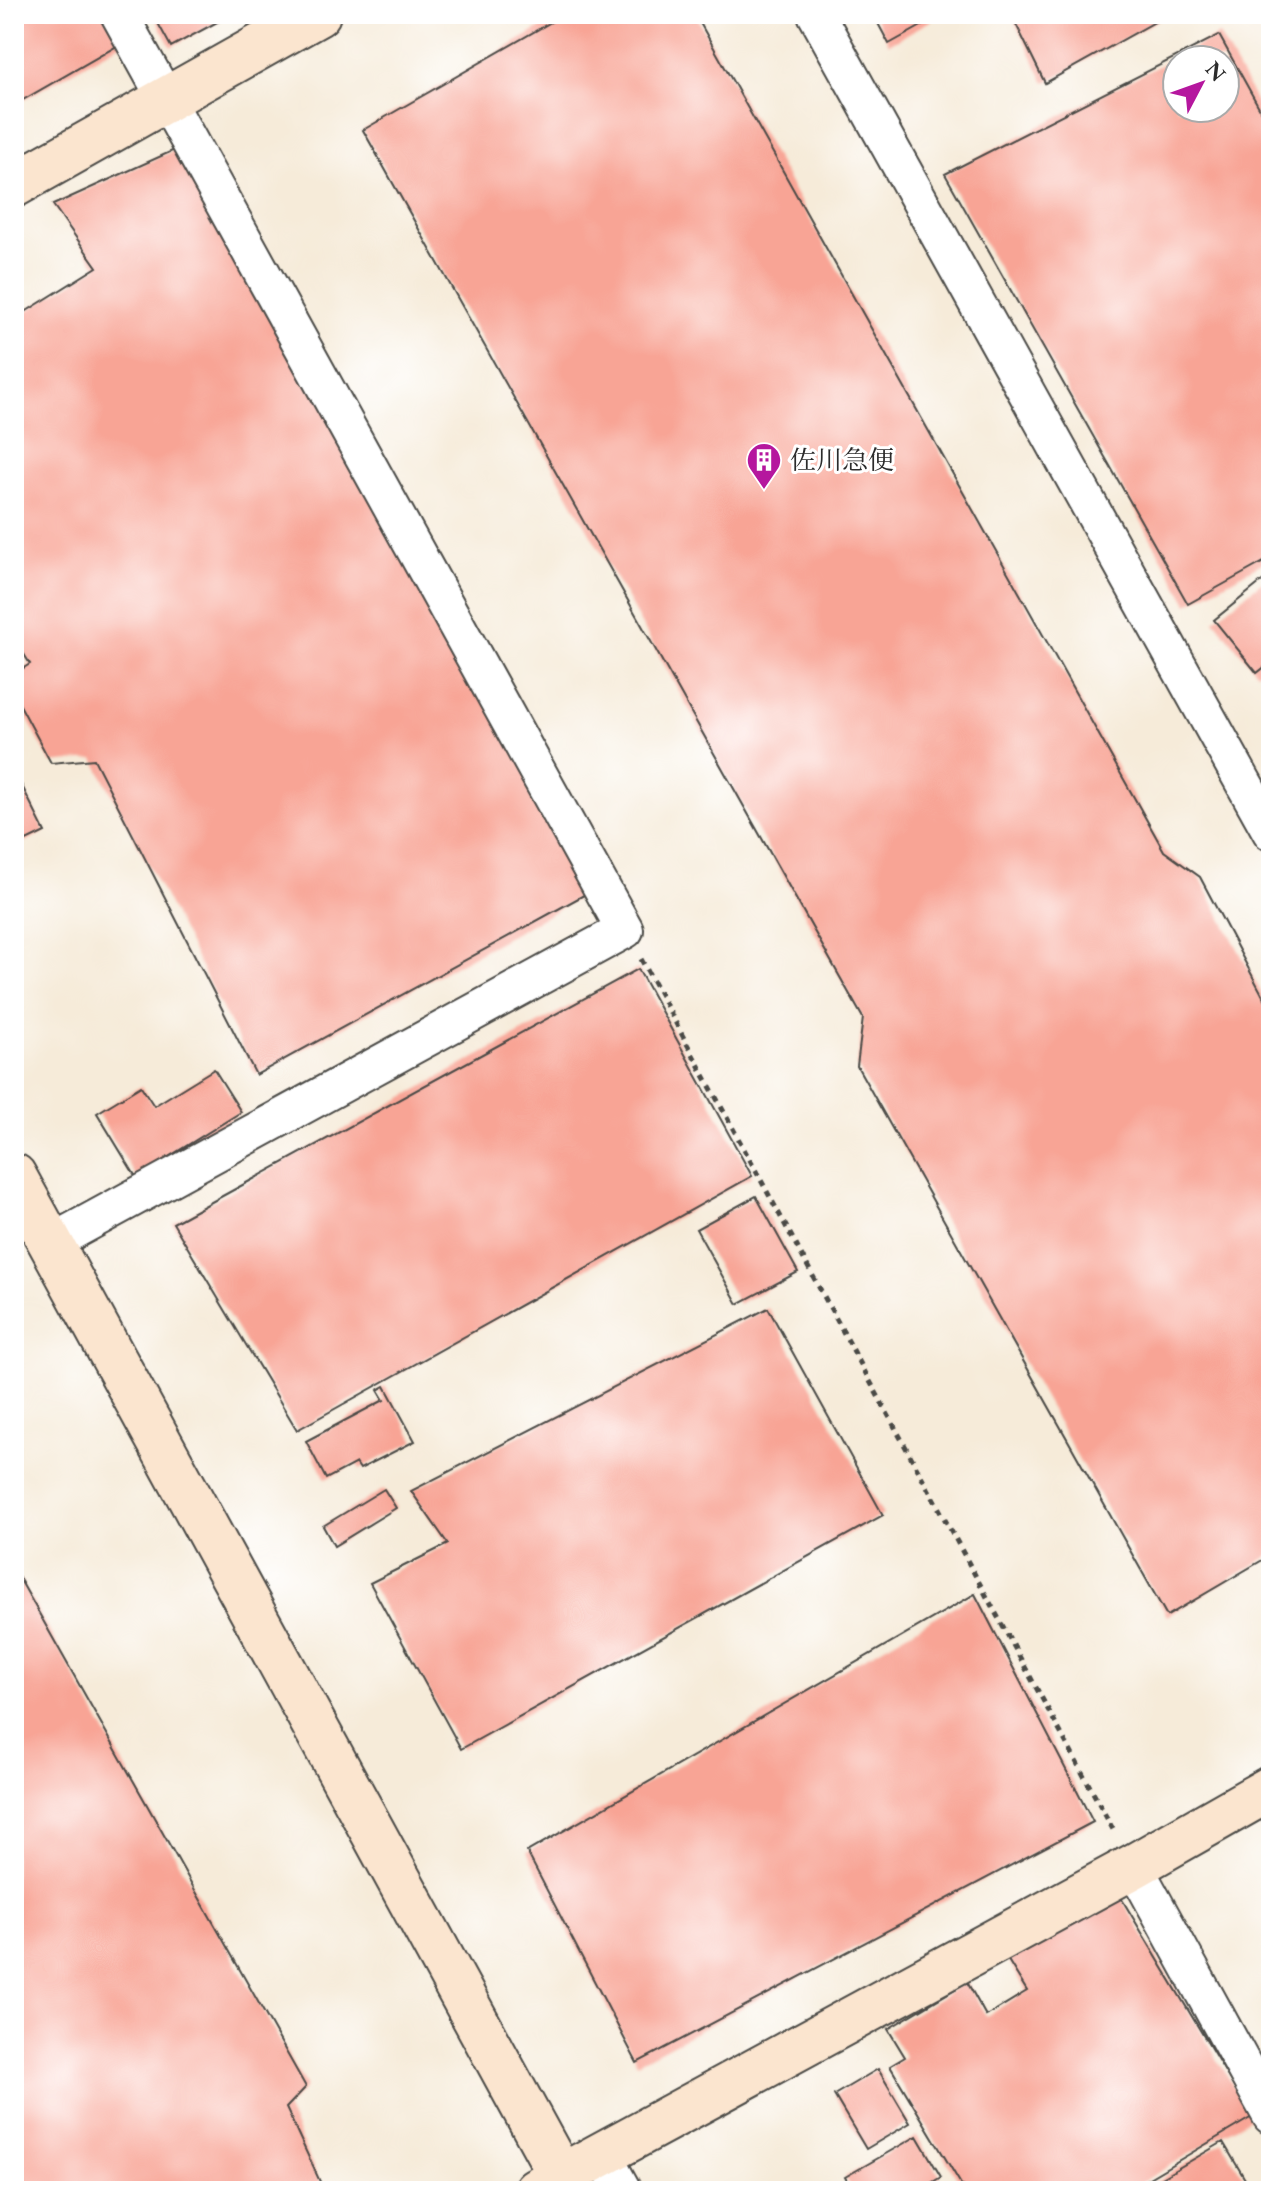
<svg xmlns="http://www.w3.org/2000/svg" width="1285" height="2205" font-family="'EB Garamond','Noto Serif JP',serif">
<style>
.building{fill:#f8a495;fill-rule:evenodd}
.lines{fill:none;stroke-linecap:round;stroke-linejoin:round}
.street-casing{stroke:#494845;stroke-width:40}
.secondary-casing{stroke:#494845;stroke-width:48}
.path{stroke:#494845;stroke-width:5;stroke-dasharray:6 6;stroke-linecap:butt}
.street{stroke:#fff;stroke-width:36}
.secondary{stroke:#fbe5cf;stroke-width:44}
.labels{text-anchor:middle;stroke-width:6;stroke-linejoin:round;paint-order:stroke}
.poi-label{font-size:26px;fill:#2b2b2b;stroke:#fff;text-anchor:start}
</style>
<rect width="100%" height="100%" fill="#fff"/>
<filter id="ink" filterUnits="userSpaceOnUse"><feTurbulence type="fractalNoise" baseFrequency=".0125" numOctaves="2"/><feDisplacementMap in="SourceGraphic" scale="16" xChannelSelector="R" yChannelSelector="G"/><feConvolveMatrix kernelMatrix="1 2 1 2 8 2 1 2 1" color-interpolation-filters="sRGB"/></filter>
<filter id="wash" filterUnits="userSpaceOnUse"><feTurbulence type="fractalNoise" baseFrequency=".006" numOctaves="4" result="noise"/><feDisplacementMap in="SourceGraphic" scale="32" xChannelSelector="R" yChannelSelector="G"/><feGaussianBlur stdDeviation="1.8" result="paint"/><feColorMatrix in="noise" values="0 0 0 0 0 0 0 0 0 0 0 0 0 0 0 0 0 1.4 0 .05"/><feComposite in="paint" operator="in"/></filter>
<g filter="url(#wash)">
<rect width="100%" height="100%" fill="#f6ebd9"/>
<g id="blocks">
<path class="building" d="M14 14H106L122 43 14 105Z
M153 14H232L171 47Z
M565 14H695L1164 851 1200 877 1271 1011V1555L1167 1616 857 1066 863 1018 363 130Z
M873 14H943L889 44Z
M1011 14H1169L1045 83Z
M1219 35 1271 129V558L1188 604 945 174ZM1177 60H1225V108H1177Z
M181 147 593 890 256 1075 94 759 51 763 14 694V674L30 664 14 638V319L97 267 53 205Z
M1271 574V662L1257 673 1214 620Z
M20 782 45 832 14 847V785Z
M638 969 752 1176 297 1430 173 1223Z
M214 1069 241 1112 136 1177 97 1113 141 1086 154 1106Z
M756 1196 798 1272 738 1304 696 1229Z
M768 1308 883 1515 461 1749 370 1583 448 1544 411 1491Z
M385 1386 415 1441 360 1469 356 1463 326 1479 306 1441 384 1400 378 1390Z
M384 1489 396 1508 334 1546 323 1526Z
M14 1569 306 2087 286 2108 322 2186 313 2191H14Z
M975 1594 1093 1822 637 2063 527 1852Z
M1117 1891 1252 2117 1127 2191H965L890 2066 905 2057 888 2029 967 1982 986 2016 1027 1991 1006 1957Z
M878 2069 910 2123 866 2149 834 2095Z
M917 2136 941 2177 918 2191H853L845 2177Z
M1223 2142 1252 2191H1139Z"/>
</g>
</g>
<g filter="url(#ink)">
<use href="#blocks" fill-opacity="0" stroke="#494845" stroke-width="2"/>
<g class="lines">
<g class="street-casing">
<path id="street" d="M816 14 1271 832
M49 1244 625 930 119 14
M1134 1866 1271 2116
M603 2155 623 2191"/>
</g>
<g class="secondary-casing">
<path id="secondary" d="M14 185 318 14
M14 1176 561 2176
M536 2190 1134 1866 1271 1788"/>
</g>
<path class="path" d="M641 959 1115 1833"/>
<use href="#street" class="street"/>
<use href="#secondary" class="secondary"/>
</g>
</g>
<defs>
<g id="building-pin" transform="scale(1.8)"><path d="M0 17L-7.5 6A9.5 9.5 0 1 1 7.5 6Z" fill="#b5179e" stroke="#fff"/><path d="M-4-6H4V6H1V3H-1V6H-4ZM-2.5-4.3h1.7v1.8h-1.7ZM.8-4.3h1.7v1.8H.8ZM-2.5-1h1.7V.8h-1.7ZM.8-1h1.7V.8H.8Z" fill="#fff"/></g>
</defs>
<g fill-rule="evenodd">
<use href="#building-pin" x="764" y="460"/>
</g>
<g class="labels">
<g class="poi-label">
<text x="790" y="469">佐川急便</text>
</g>
</g>
<rect width="1285" height="2205" fill="none" stroke="#fff" stroke-width="48"/>
<g transform="translate(1201 84) rotate(49)"><circle r="38" fill="#ffffff" stroke="#aaaaaa" stroke-width="2"/>
<path d="M0-6L14 30L0 20L-14 30Z" fill="#b5179e"/>
<text y="-12" font-size="22" font-weight="bold" text-anchor="middle" fill="#2b2b2b">N</text>
</g>
</svg>
